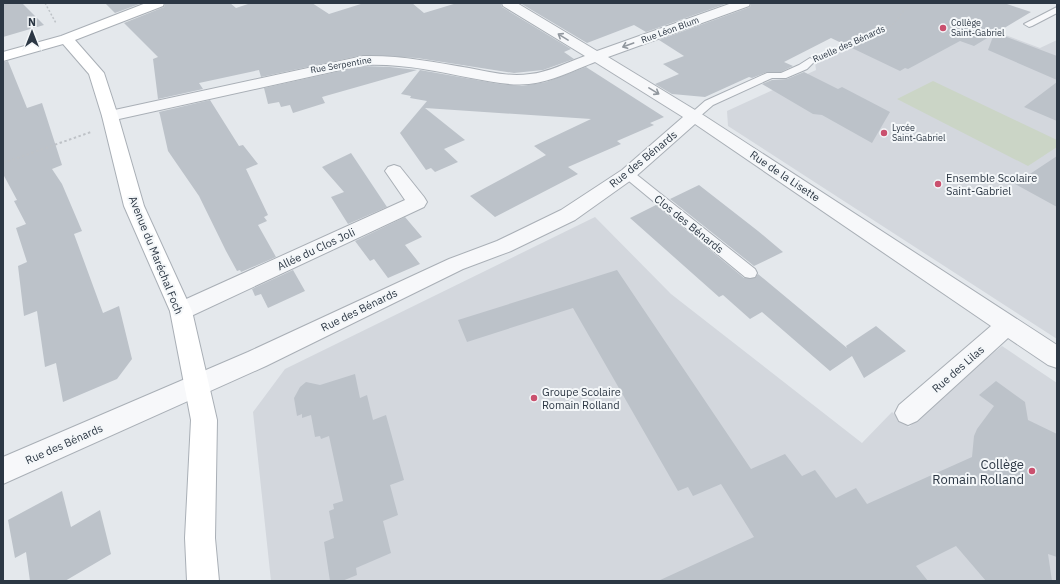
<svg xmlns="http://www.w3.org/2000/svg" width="1060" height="584" font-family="'IBM Plex Sans',sans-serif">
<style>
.built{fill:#d3d7dd}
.green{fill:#cbd5c6}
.building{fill:#bcc2c9}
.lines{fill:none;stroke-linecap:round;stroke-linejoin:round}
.lane-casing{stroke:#a9afb6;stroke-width:2}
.street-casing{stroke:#a9afb6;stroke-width:2}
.secondary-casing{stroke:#a9afb6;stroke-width:2}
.path-far1{stroke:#bec2c7;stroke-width:1.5;stroke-dasharray:2 2;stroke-linecap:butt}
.path{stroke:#bec2c7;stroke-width:2;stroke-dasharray:2.5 2.5;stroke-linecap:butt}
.lane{fill:#f7f8fa;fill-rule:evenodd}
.street{fill:#f7f8fa;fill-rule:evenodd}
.secondary{fill:#fff;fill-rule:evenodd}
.oneway{stroke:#92989f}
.poi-dot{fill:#ca506e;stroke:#f4f7f9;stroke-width:1.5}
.labels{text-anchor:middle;stroke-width:4;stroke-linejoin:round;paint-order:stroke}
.far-poi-label{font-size:9px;fill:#2c3744;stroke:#f4f7f9;text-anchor:start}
.far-street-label{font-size:9px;fill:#2c3744;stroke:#f4f7f9}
.street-label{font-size:11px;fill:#2c3744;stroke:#f4f7f9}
.poi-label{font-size:11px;fill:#2c3744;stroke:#f4f7f9;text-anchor:start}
.near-poi-label{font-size:13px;fill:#2c3744;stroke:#f4f7f9;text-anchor:end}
</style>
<rect width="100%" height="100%" fill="#e4e8ec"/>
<path class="built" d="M921 3 1040 48 1057 40V339L728 126 727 111 816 70 815 62 885 33Z
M595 217 671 294 862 443 892 412 909 427 977 366 1002 346 1057 383V581H271L253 412 285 369Z"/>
<path class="green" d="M933 81 1057 140V147L1028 166 897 99Z"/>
<path class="building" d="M3 3H22L44 25 3 37Z
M105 3H142L115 13Z
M165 3H230L236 8 251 3H312L329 14 364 3H412L424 13 457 3H501L502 7 571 49 564 52 574 59 543 70 514 73 417 58 363 55 261 77 259 70 199 83 203 89 158 99 153 59 158 57 124 23 164 7Z
M520 3H728L646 32 634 25 587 43Z
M751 3H1004L1031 12 996 33 1057 56V80L988 50 994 34 974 46 960 41 908 69 905 68 900 71 831 38 784 62 793 66 781 72H767L752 78 749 77 705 97 672 94 655 84 679 74 663 64 684 56 659 40 750 7Z
M8 61 27 108 42 103 62 165 52 169 62 184 82 231 74 234 103 313 119 306 132 359 117 379 63 402 56 363 45 367 37 311 24 316 18 266 27 262 16 228 26 224 14 201 17 200 3 174V62Z
M363 66 390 67 417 70 322 97 325 103 293 113 290 105 281 107 279 102 268 104 264 88Z
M586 67 664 117 650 123 654 125 617 141 621 144 568 167 578 174 495 217 470 196 546 155 534 146 591 119 425 108 465 140 444 149 458 162 435 172 431 168 426 170 400 133 427 101 410 98 411 96 401 94 420 70 499 84 522 86 546 82Z
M804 72 838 89 842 87 890 112 872 143 822 115 813 114 762 84 772 80 787 79Z
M1057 82V121L1024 107Z
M210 100 239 146 243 145 258 164 246 169 268 215 264 217 267 221 258 225 276 257 241 272 240 270 237 271 226 251 199 196 168 151 160 115 159 112Z
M351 153 387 207 348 224 331 197 344 192 322 167Z
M1057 156V207L1015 184Z
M699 185 758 231 783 252 754 266 670 199Z
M656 205 744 278H755L758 274 847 348 846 346 876 326 906 351 864 378 852 356 830 371 762 312 750 319 723 295 719 297 630 218Z
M405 217 422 237 405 245 420 264 388 278 374 259 370 261 355 241Z
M293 270 305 291 268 308 261 294 255 296 252 289Z
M617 270 751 469 785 454 802 476 815 470 836 498 856 488 867 504 972 457 974 436 977 429 994 406 979 395 996 381 1025 402 1028 420 1057 434V557L1048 554 1052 581H986L956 546 916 566 928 581H658L754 537 721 484 693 496 688 487 678 491 573 308 467 342 458 320Z
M355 374 360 398 367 395 373 420 386 415 404 480 390 485 398 515 383 521 391 553 356 568 357 575 342 581H330L324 542 334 538 329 511 334 509 333 504 343 501 329 436 321 439 320 436 315 437 311 415 302 418V414L297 416 294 398 300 387 306 382 320 385Z
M62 491 71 527 100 510 111 554 65 581H30L26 552 15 558 8 520Z"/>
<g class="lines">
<g class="lane-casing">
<path id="lane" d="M1057 7V13L1032 26 1029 27 1024 24Z
M810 58 815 61 807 69 786 78H772L713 105 698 118 694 119 688 116 705 101 767 73H781L799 65Z
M628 170 632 171 755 269 757 273 755 277 750 278 745 277 624 177 622 174 624 171Z"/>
</g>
<g class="street-casing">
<path id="street" d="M502 3H517L597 51 732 3H750L749 6 608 57 700 113 1057 345V368L1048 365 1008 338 917 421 908 425 899 421 895 413 899 405 991 326 695 124 634 178 575 220 511 251 463 269 266 366 3 484V457L248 352 449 259 497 241 561 210 622 170 683 117 595 62C574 70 551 82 529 84 509 86 490 81 471 78 435 71 400 63 363 65L110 121 104 119 102 116 104 113 110 111 363 56C399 55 434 62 469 68 489 72 509 77 530 74 547 73 568 62 585 56L503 6Z
M394 165 400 167 424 197 427 202 424 207 189 317 181 320 173 317 170 311 173 305 405 200 385 171 388 167Z"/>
</g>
<g class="secondary-casing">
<path id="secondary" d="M146 3H164L163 6 75 40 104 73 118 116 144 206 192 311 217 420 215 538 219 581H187L185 538 191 420 170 311 124 206 102 116 89 74 63 44 3 61V52L61 36Z"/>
</g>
<path class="path-far1" d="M45 3 56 23
M827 54C848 45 875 39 893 24 900 18 903 9 911 3"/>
<path class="path" d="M3 163 91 132"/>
<use href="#lane" class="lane"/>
<use href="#street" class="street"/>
<use href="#secondary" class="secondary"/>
</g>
<defs><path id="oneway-shaft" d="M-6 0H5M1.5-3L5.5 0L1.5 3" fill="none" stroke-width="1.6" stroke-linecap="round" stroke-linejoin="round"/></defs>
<g class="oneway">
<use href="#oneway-shaft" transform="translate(563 37) rotate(-148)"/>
<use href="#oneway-shaft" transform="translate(628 45) rotate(160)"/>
<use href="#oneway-shaft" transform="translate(654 91) rotate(31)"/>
</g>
<g class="poi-dot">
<circle cx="943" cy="28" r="4"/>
<circle cx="884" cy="133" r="4"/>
<circle cx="938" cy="184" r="4"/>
<circle cx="534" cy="398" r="4"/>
<circle cx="1032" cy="471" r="4"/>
</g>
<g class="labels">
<g class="far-poi-label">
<text x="951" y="26">Collège<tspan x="951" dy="10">Saint-Gabriel</tspan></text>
<text x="892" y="131">Lycée<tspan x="892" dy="10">Saint-Gabriel</tspan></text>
</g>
<g class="far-street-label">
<text transform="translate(670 30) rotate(-20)" y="3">Rue Léon Blum</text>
<text transform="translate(849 44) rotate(-24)" y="3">Ruelle des Bénards</text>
<text transform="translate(341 65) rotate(-10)" y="3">Rue Serpentine</text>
</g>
<g class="street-label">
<text transform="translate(643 159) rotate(-39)" y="4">Rue des Bénards</text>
<text transform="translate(785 176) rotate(34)" y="4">Rue de la Lisette</text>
<text transform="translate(689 224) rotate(39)" y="4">Clos des Bénards</text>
<text transform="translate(316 249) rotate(-25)" y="4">Allée du Clos Joli</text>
<text transform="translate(156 255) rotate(68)" y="4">Avenue du Maréchal Foch</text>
<text transform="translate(359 310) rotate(-26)" y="4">Rue des Bénards</text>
<text transform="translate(958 369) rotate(-41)" y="4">Rue des Lilas</text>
<text transform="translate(64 444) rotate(-24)" y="4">Rue des Bénards</text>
</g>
<g class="poi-label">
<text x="946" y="182">Ensemble Scolaire<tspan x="946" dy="13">Saint-Gabriel</tspan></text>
<text x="542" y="396">Groupe Scolaire<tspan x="542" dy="13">Romain Rolland</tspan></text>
</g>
<g class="near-poi-label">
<text x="1024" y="469">Collège<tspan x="1024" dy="15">Romain Rolland</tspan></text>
</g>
</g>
<rect width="1060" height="584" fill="none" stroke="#2c3744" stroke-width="8"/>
<g transform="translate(32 32)" stroke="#f4f7f9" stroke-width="3" paint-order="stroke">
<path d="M0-3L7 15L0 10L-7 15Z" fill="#2c3744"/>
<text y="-6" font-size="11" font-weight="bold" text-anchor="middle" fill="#2c3744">N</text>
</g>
</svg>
